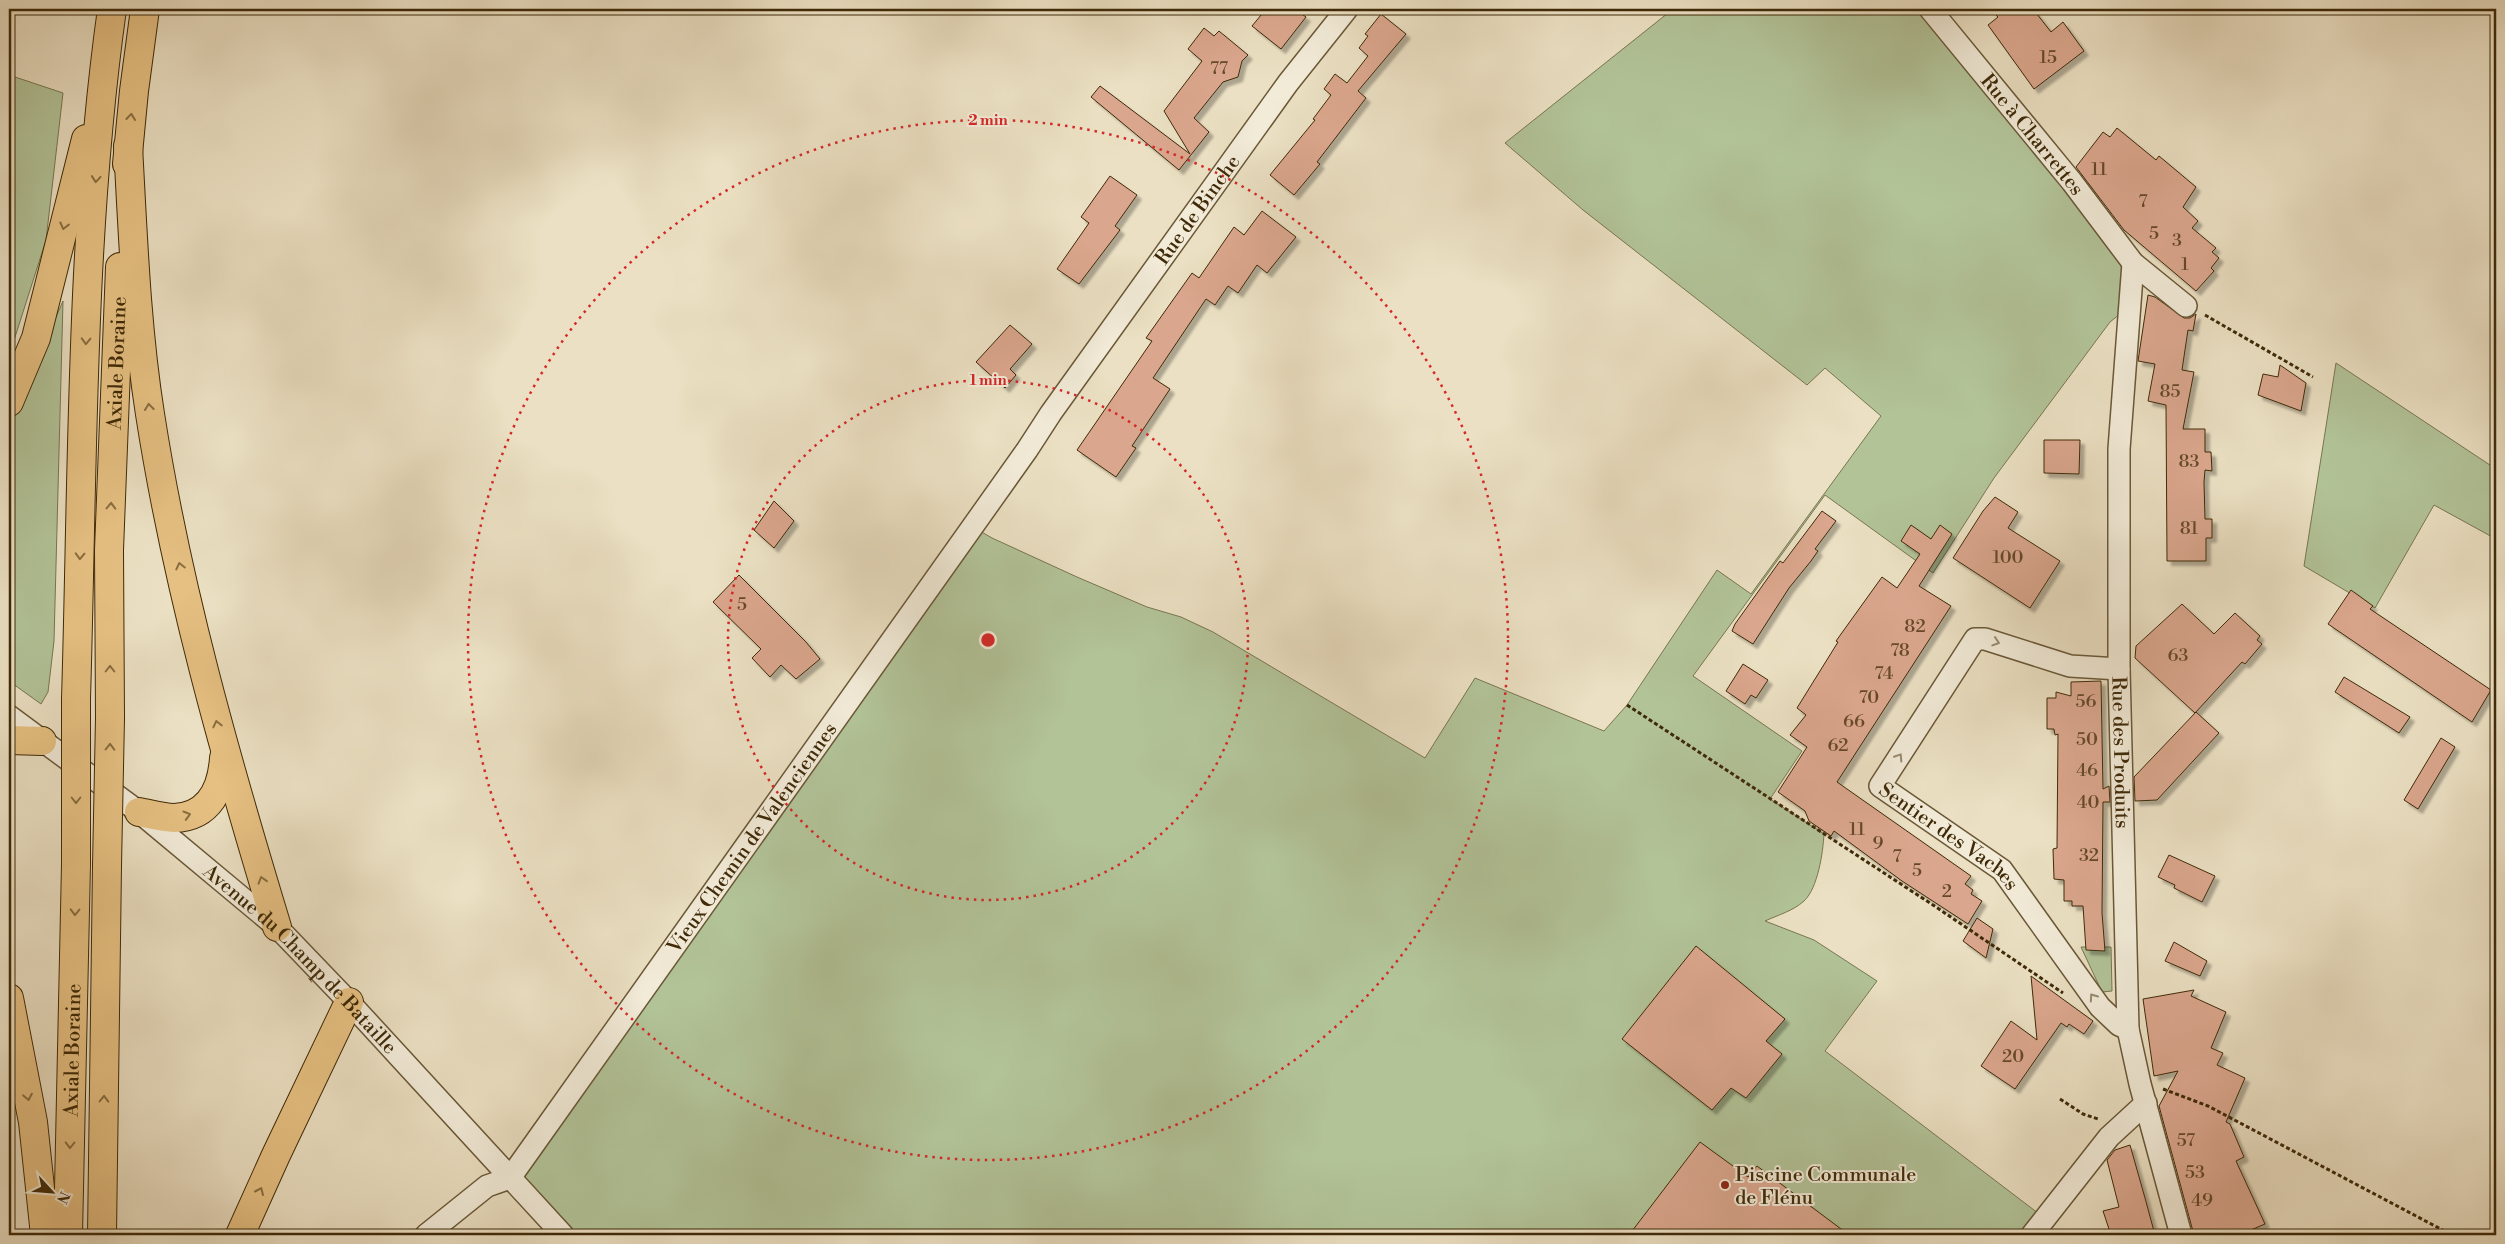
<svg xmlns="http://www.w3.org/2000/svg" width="2505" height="1244" font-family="'Libre Bodoni',serif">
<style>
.green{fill:#b2c398;stroke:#787650}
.building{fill:#daa68d;stroke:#3f2a08;filter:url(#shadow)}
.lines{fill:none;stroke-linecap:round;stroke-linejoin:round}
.minor-casing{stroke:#6a5837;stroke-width:24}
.highway-casing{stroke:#3f2a08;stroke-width:30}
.path{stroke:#3f2a08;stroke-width:3;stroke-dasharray:4 2.5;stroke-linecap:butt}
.minor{stroke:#f2ebd8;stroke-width:21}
.highway{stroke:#e6c082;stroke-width:28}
.highway-bridge-casing{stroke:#3f2a08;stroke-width:30;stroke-linecap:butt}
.highway-bridge{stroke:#e6c082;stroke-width:28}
.oneway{stroke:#8a6e3f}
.oneway2{stroke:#988a70}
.ring{fill:none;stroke:#d62828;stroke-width:2.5;stroke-dasharray:2.5 5}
.poi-dot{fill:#8f2418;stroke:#f2ebd8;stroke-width:2}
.labels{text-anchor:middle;stroke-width:4;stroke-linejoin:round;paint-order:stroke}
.number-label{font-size:18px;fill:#664929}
.street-label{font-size:20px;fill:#3f2a08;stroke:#f2ebd8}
.poi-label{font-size:20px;fill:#3f2a08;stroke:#f2ebd8;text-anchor:start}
.centre{fill:#d62828;stroke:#f2ebd8;stroke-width:2.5}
.ring-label{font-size:15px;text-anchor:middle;font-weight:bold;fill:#d62828;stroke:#f2ebd8;stroke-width:4;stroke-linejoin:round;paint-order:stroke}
</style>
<defs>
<filter id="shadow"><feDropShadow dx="4.5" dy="4.5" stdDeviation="1" flood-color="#0004"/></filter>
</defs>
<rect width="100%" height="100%" fill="#ebe0c3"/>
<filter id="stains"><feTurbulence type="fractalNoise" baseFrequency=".004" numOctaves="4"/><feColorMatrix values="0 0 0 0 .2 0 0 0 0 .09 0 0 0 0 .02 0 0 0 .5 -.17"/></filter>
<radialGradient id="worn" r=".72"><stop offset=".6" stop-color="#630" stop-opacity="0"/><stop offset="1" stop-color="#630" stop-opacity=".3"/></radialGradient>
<path class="green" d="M1673 9H1930L2133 263 2130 306 2110 322 1994 478 1933 573 1825 495 1693 676 1802 751 1770 799 1824 834C1823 852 1818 888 1804 901 1793 911 1778 915 1765 921L1814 940 1877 981 1825 1051 2051 1223 2041 1235H563L510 1178 973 527 992 538 1077 577 1147 607 1181 617 1213 632 1425 758 1475 678 1604 731 1627 705 1717 570 1751 594 1881 416 1825 368 1807 385 1583 210 1505 143Z
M9 75 63 93 46 240 9 356Z
M63 301 54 641 48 692 41 704 9 681V425Z
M2336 363 2496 469V539L2434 505 2375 608 2304 566Z
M2081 947H2111L2112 991 2102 992Z"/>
<path class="building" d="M1266 9H1295L1306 17 1281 49 1252 26Z
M1991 9H2033L2051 32 2063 22 2084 51 2034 89 1988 25 1998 17Z
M1381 14 1406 34 1358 91 1366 98 1317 162 1320 164 1294 195 1270 175 1315 120 1313 119 1331 95 1324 89 1335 74 1347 83 1368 56 1359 48 1368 36 1365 34Z
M1204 28 1214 36 1219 31 1248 55 1242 61 1238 77 1223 82 1194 118 1209 132 1179 170 1091 97 1100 86 1190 154 1164 111 1202 61 1188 49Z
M2117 128 2156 160 2159 156 2196 187 2183 207 2198 221 2192 228 2216 248 2212 252 2219 258 2211 268 2214 271 2196 291 2124 230 2076 167 2103 132 2110 137Z
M1110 176 1137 195 1115 226 1120 230 1079 284 1057 269 1089 223 1081 217Z
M1262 211 1296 237 1267 273 1257 265 1238 293 1228 286 1215 305 1206 299 1153 378 1170 389 1132 446 1136 448 1116 477 1077 450 1152 341 1146 338 1192 273 1199 278 1234 227 1244 235Z
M2148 295 2155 297 2184 318H2190L2196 314 2193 331 2188 330 2182 370 2194 372 2183 429H2205V452H2211L2212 471 2205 470 2204 482 2205 519H2212V538H2206V561H2167L2166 405 2148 401 2155 364 2138 361Z
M1010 325 1032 344 1010 369 1016 375 1005 388 976 362Z
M2280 365 2306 383 2301 411 2258 395 2263 374 2278 377Z
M2044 440H2080L2079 474 2044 473Z
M1995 497 2018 512 2008 528 2060 561 2030 608 1953 558 1983 511Z
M774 501 794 521 774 548 754 530Z
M1822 511 1836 521 1815 549 1818 551 1811 561 1789 588 1753 644 1732 631 1735 624 1780 561 1783 563Z
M1911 525 1931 539 1940 525 1952 534 1919 586 1951 606 1837 782 1971 876 1965 884 1973 890 1971 894 1982 901 1968 924 1902 881 1834 831 1831 836 1809 821 1805 811 1778 792 1807 747 1790 735 1806 715 1797 708 1838 642 1836 641 1882 577 1897 588 1920 554 1901 541Z
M739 575 806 642 820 659 796 679 781 665 770 677 752 658 761 649 713 602Z
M2351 590 2373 606 2370 609 2491 690 2472 722 2328 624Z
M2182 604 2214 634 2235 613 2260 636 2257 640 2262 644 2245 664 2242 662 2195 713 2135 658 2136 646Z
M1743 664 1768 680 1756 698 1751 695 1745 704 1726 691Z
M2344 677 2410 717 2399 733 2335 692Z
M2101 681 2103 789 2109 786 2110 802H2103L2102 913 2105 951 2086 950 2083 906H2072V901H2064V880L2054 879 2053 849 2057 848 2058 734 2055 735 2054 729H2047V698H2056V692L2071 696V682Z
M2196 712 2219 733 2157 800 2135 801 2134 777Z
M2441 738 2455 747 2418 809 2404 800Z
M2169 855 2215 876 2202 902 2174 888 2175 885 2158 877Z
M1977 918 1993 929 1986 958 1963 941Z
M2174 942 2207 961 2200 976 2165 961Z
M1696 946 1785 1019 1766 1041 1782 1054 1746 1098 1731 1088 1712 1110 1622 1039Z
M2031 976 2093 1021 2084 1034 2069 1024 2067 1027 2061 1023 2015 1089 1981 1066 2011 1021 2037 1040Z
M2194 990 2191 996 2226 1012 2211 1048 2223 1053 2217 1065 2245 1078 2226 1122 2230 1124 2244 1157 2236 1161 2265 1224 2239 1235H2194L2159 1106 2178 1071 2154 1076 2143 999Z
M1700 1142 1748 1177 1757 1166 1849 1235H1629Z
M2130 1145 2145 1198 2155 1235H2111L2103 1211 2119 1207 2107 1160 2115 1150Z"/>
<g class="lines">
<g class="minor-casing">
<g id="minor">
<path id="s1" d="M1930 9 2072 182 2133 263 2186 306"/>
<path id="s2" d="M2133 263 2119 449V669L2128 1029 2140 1084 2181 1235"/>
<path id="s3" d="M2119 669 2070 666 1985 639H1975L1880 786 2002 870 2100 1007 2119 1025 2128 1029"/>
<path id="s4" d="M9 716 139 812 277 927 349 1002 563 1235"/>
<path id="s5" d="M426 1235 487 1186 510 1178 1027 450 1051 413 1288 83 1347 9"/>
<path d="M2032 1235 2109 1137 2146 1103"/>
</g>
</g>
<g class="highway-casing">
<g id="highway">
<path d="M128 146C133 235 136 325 150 414 177 588 226 759 277 927"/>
<path d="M127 164 134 91 145 9"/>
<path d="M9 402 36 338 86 139"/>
<path d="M76 699C83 469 80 237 112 9"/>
<path id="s6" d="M110 718 109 550 120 267"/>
<path d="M9 740 42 741"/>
<path d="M139 812C150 814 163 818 174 818 210 817 222 788 224 758"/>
<path d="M9 998 33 1122 45 1235"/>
<path id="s7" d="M68 1235 76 864"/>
<path d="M102 1235 107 866"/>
<path d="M240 1235 276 1155 349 1002"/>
</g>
</g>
<path class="path" d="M2205 315 2313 377
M1627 705 1936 907 2063 993
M2163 1089 2208 1106 2452 1235
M2060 1099 2083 1114 2098 1119"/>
<use href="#minor" class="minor"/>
<use href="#highway" class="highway"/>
<g class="highway-bridge-casing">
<path id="highway-bridge" d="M76 864V699
M107 866 110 718"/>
</g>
<use href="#highway-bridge" class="highway-bridge"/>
</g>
<defs><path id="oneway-chevron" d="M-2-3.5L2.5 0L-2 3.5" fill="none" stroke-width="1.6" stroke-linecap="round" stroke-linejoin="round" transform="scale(1.25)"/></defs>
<g class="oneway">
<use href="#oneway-chevron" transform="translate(131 117) rotate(-84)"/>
<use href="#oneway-chevron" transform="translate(96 179) rotate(95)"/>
<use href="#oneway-chevron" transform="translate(64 226) rotate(104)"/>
<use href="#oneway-chevron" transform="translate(86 341) rotate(92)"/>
<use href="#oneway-chevron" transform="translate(149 407) rotate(-97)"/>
<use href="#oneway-chevron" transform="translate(111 506) rotate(-88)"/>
<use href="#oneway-chevron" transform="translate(80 556) rotate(92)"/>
<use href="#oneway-chevron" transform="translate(180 566) rotate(-103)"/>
<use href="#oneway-chevron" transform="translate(110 669) rotate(-90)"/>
<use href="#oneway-chevron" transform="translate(217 724) rotate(-103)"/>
<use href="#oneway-chevron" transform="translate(110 747) rotate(-89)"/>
<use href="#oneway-chevron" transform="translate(76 800) rotate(90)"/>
<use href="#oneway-chevron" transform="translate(187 815) rotate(-16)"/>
<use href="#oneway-chevron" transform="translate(262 880) rotate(-107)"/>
<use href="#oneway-chevron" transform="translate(75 912) rotate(91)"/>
<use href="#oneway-chevron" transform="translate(28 1097) rotate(79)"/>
<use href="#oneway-chevron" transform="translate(104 1099) rotate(-89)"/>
<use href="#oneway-chevron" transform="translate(70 1145) rotate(91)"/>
<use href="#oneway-chevron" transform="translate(260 1191) rotate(-66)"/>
</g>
<g class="oneway2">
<use href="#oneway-chevron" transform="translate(1996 642) rotate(18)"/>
<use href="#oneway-chevron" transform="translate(1899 757) rotate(-57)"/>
<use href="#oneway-chevron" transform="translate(2093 997) rotate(-125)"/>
</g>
<g class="ring">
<circle cx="988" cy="640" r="260"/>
<circle cx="988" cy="640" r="520"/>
</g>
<circle class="poi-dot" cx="1725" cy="1185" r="5"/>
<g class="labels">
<g class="number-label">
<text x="2048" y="63">15</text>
<text x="1219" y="74">77</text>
<text x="2099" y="175">11</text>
<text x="2143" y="207">7</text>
<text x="2154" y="239">5</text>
<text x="2177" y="246">3</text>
<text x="2185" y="270">1</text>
<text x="2170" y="397">85</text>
<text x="2189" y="467">83</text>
<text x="2189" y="534">81</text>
<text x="2008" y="563">100</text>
<text x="742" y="610">5</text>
<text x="1915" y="632">82</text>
<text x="1900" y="656">78</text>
<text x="2178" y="661">63</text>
<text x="1884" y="679">74</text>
<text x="1869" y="703">70</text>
<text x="2086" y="707">56</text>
<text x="1854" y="727">66</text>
<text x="2087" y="745">50</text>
<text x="1838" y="751">62</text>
<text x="2087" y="776">46</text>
<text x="2088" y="808">40</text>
<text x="1857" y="835">11</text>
<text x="1878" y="849">9</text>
<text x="2089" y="861">32</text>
<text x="1897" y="862">7</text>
<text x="1917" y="876">5</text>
<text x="1947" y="897">2</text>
<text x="2013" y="1062">20</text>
<text x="2186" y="1146">57</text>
<text x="2195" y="1178">53</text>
<text x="2202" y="1206">49</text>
</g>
<g class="street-label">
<text dy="7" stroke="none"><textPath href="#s1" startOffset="162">Rue à Charrettes</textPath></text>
<text dy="7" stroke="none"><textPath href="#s5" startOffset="1290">Rue de Binche</textPath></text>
<text dy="7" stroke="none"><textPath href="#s6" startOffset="355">Axiale Boraine</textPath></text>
<text dy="7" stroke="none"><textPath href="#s2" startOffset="490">Rue des Produits</textPath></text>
<text dy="7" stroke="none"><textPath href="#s3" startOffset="409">Sentier des Vaches</textPath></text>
<text dy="7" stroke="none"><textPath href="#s5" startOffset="520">Vieux Chemin de Valenciennes</textPath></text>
<text dy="7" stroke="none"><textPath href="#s4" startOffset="380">Avenue du Champ de Bataille</textPath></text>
<text dy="7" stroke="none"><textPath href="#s7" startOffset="185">Axiale Boraine</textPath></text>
</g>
<g class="poi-label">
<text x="1735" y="1181">Piscine Communale<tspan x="1735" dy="23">de Flénu</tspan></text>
</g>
</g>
<circle cx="988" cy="640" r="8" class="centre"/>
<g class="ring-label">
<text x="988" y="125">2 min</text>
<text x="988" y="385">1 min</text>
</g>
<rect width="2505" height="1244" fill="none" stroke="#ebe0c3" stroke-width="30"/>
<rect x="10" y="10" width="2485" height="1224" fill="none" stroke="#3f2a08" stroke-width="2.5"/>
<rect x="15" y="15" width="2475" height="1214" fill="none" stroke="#3f2a08"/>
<g transform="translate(52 1192) rotate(116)" stroke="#f2ebd8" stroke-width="4" paint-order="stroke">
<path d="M0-4L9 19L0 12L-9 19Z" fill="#3f2a08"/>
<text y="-8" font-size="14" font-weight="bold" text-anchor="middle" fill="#3f2a08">N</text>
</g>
<rect width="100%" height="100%" filter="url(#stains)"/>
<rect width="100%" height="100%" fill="url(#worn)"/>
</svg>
